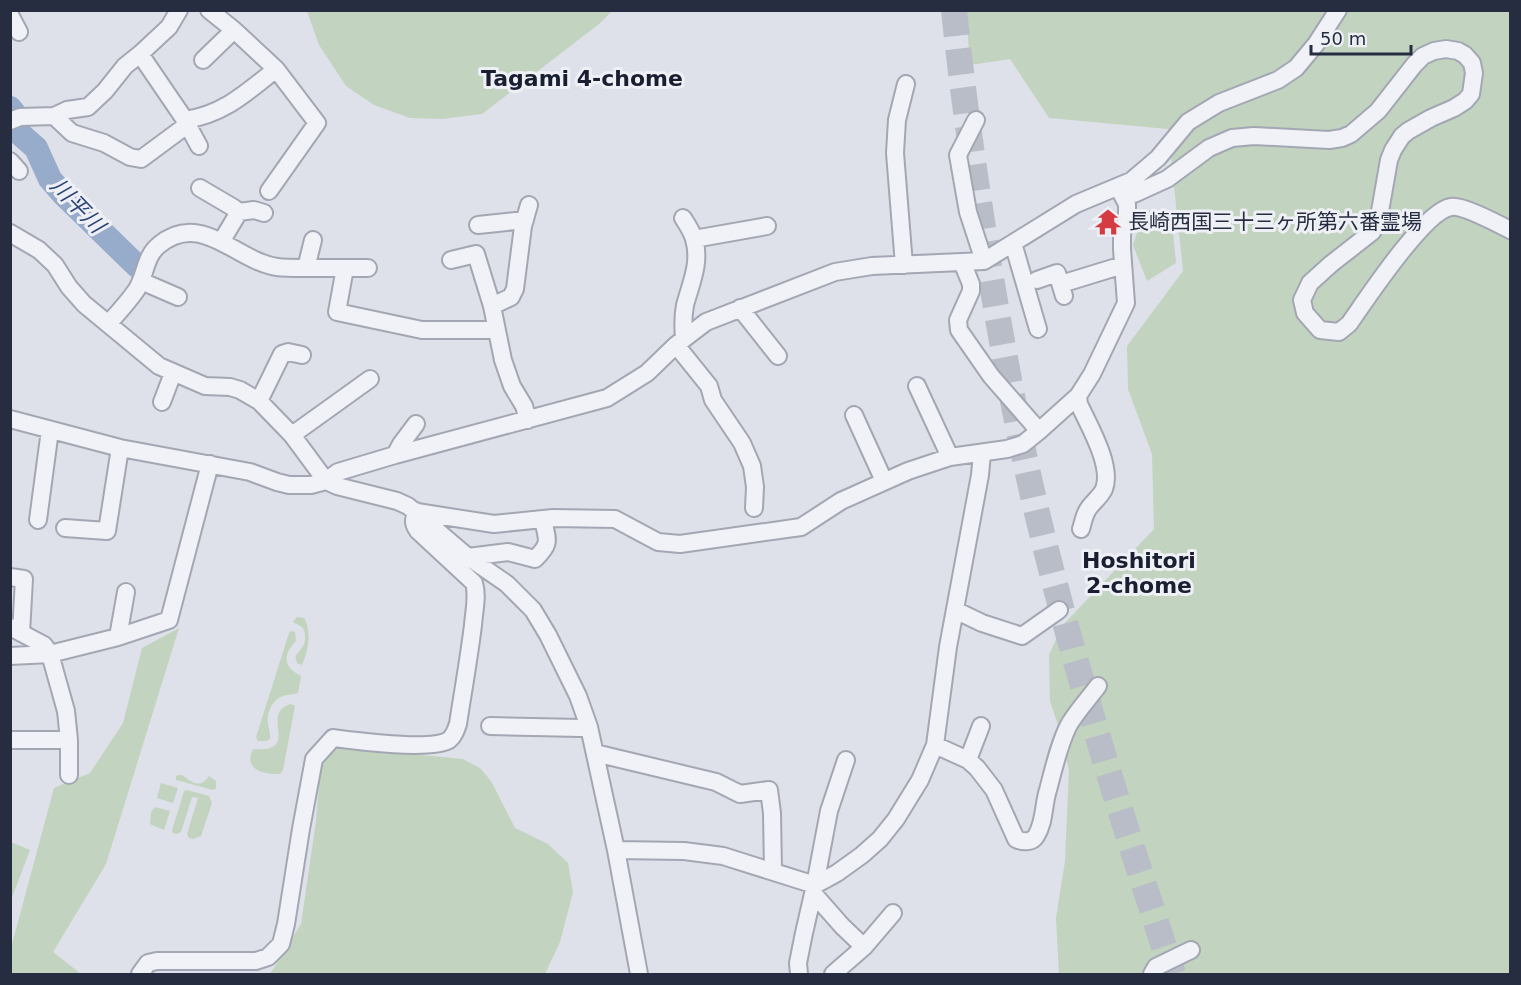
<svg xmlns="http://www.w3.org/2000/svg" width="1521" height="985" font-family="'DejaVu Sans','Noto Sans JP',sans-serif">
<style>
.green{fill:#c2d3bf}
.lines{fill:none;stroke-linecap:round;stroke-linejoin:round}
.river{stroke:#97abcb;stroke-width:24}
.highway-tunnel{stroke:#b9bdc7;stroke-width:26;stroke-dasharray:26 13;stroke-linecap:butt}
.minor-casing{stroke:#a3a7b3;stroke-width:20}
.minor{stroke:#f1f2f7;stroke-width:16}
.labels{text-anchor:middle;stroke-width:6;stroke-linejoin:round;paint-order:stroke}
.poi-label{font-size:21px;fill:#262d40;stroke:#eef0f6;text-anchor:start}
.neighbourhood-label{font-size:22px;font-weight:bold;fill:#191e31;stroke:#eef0f6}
.water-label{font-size:22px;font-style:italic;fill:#2e4777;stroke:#eef0f6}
</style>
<rect width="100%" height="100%" fill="#dee1e9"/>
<path class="green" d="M307 11V10L612 11 599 24 482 114 442 119 410 118 374 105 346 86 319 45Z
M966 11H1510V974H1059L1056 918 1065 861 1069 770 1058 725 1050 701 1049 655 1062 626 1154 529 1152 454 1128 389 1127 346 1183 271 1168 129 1049 118 1010 59 970 65Z
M1144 210 1171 213 1176 263 1147 281 1133 245Z
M297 617 304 618C312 631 308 651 302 665L297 663C293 653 299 654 303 646 306 641 306 631 302 627 299 625 296 624 293 622Z
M179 628 106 864 53 952 81 974H11V948L54 788 90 773 123 723 142 648Z
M291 631 295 632 296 641C284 653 282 667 300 675L301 677 298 693C293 695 289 694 283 696 272 700 266 713 268 724 269 730 271 733 270 739L266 741H258L256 737 289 633Z
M291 704 295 706 283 770 280 774C263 775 243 769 253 749 303 753 258 713 291 704Z
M342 745 369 750 463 759 480 768 491 781 515 828 548 844 568 863 573 892 560 942 545 974H171H270L301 924 316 821 320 769 329 755Z
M178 775H182C193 783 200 789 209 776L216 781V788L213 790 176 780V776Z
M161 783 178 788 173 803 157 798Z
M187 790 209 796 212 803 201 836 193 839 189 838 187 834 198 798 192 797 181 832 177 834 173 833 172 830 183 795 184 791Z
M155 807 170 811 164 830 150 824 151 812Z
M11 842 30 850 11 900Z"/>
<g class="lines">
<path class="river" d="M10 108 14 113 19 133 36 148 50 179 63 194 137 266"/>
<path class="highway-tunnel" d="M954 10C963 98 976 185 990 272 1004 355 1019 439 1039 521 1076 674 1124 825 1173 974"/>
<g class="minor-casing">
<path id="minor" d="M209 10 234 30 276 69 317 123 269 191
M10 15 19 32
M140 54 185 120 199 146
M203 60 234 30
M54 116 72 133 104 143 130 157 141 159 187 125
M185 120C224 114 246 93 276 69
M976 120 958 155 968 212 984 261
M10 121 20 117 54 116 67 110 88 107 105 91 125 66 140 54 169 27 179 10
M10 161 19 171
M1118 187 1127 192 1134 194 1167 179 1209 148 1232 138 1254 136 1329 140 1342 138 1351 134 1378 111 1414 65 1423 56 1434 51 1446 49 1458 51 1465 55 1472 63 1474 73 1471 94 1465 101 1454 108 1431 118 1408 131 1402 136 1393 150 1389 160 1379 217 1372 232 1331 264 1310 283 1302 300 1305 313 1320 330 1339 332 1349 324C1366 300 1424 211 1451 207 1463 205 1498 224 1510 230
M200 188 234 208 239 212
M683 218C687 224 692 232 694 239 701 262 691 283 685 305 683 316 683 327 684 338
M478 225 525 220
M10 233 39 250 55 265 69 287 84 304 159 366 205 386 230 387 240 390 259 401 292 435 326 481 337 486 397 501 408 506 468 557 507 584 533 610 548 635 578 696 589 727 616 850 639 974
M694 239 767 226
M221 242 239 212 254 210 264 213
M1013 243 1038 329
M451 260 476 254 492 306 503 360 512 386 524 406 528 420
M962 262 971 284V291L958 320 959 330 991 376 1039 431
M904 265 895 153 897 120 906 84
M306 268 313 240
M345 268 337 312 422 330H497
M1037 280 1057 273 1064 296
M141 281 178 297
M1061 284 1123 265
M492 306 511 297 515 289 523 226 529 205
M740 308 778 356
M108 324C118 313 129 301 137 289 146 274 145 256 159 245 201 210 236 261 277 267 285 268 295 268 304 268 325 268 347 268 368 268
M676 345 709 386 713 400 742 443 752 466 755 487 754 508
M917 386 950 457
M1078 396 1079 404C1089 426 1113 466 1104 489 1100 498 1091 503 1087 511 1084 516 1083 523 1081 529
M259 401 282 354 288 352 302 355
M162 402 173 373
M854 415 884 481
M10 419 120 448 250 472 277 482 289 485H311L326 481 338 472 395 455 607 398 647 373 676 345 706 322 835 272 872 266 984 261 1076 204 1131 181 1158 158 1188 122 1219 103 1278 80 1296 68 1316 44 1338 10
M292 435 370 379
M395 455 401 444 416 424
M417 512 494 524 553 518 615 519 658 542 680 544 801 527 841 501 908 471 950 457 1007 449 1023 444 1039 431 1078 396 1092 374 1126 303 1122 249V233L1127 218V204L1118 187
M38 520 50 430
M65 528 107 531 120 448
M468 557 508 552 535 559C552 542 547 541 543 519
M10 577 24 579 21 633
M955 610 982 623 1022 636 1059 610
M10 627 44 645 50 654 66 711 69 740V775
M118 637 126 592
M10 656 50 654 118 637 169 620 210 464
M490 726 581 728 589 727
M10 740H69
M935 745 968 760 977 768 994 790 1016 839C1022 842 1032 843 1036 836 1045 822 1043 805 1048 790 1053 771 1060 740 1070 723 1078 710 1089 698 1098 686
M595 753 716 782 740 794 769 790 772 813 773 871
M968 760 981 726
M616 850 684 851 723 856 815 885 837 873 862 855 880 839 896 819 920 780 935 745 948 647 980 475 982 453
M813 893 842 926 864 947
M140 974 148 963 157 961H256L268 957 281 944 286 924 301 829 314 759 333 738C356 741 431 751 449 740 454 736 456 730 458 724 463 691 469 658 473 625 474 611 478 596 474 583L418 531C413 524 413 520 416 511
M799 974 798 963 804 933 815 885 829 811 846 760
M833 974 864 947 893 913
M1152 974 1156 967 1191 950"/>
</g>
<use href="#minor" class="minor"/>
</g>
<defs>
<g id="temple-bare" transform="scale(2.07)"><path d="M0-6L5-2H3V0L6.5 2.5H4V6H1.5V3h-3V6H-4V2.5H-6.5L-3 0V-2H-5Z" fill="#d63b42" stroke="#eef0f6" stroke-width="2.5" paint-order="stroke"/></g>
</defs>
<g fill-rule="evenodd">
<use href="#temple-bare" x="1108" y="222"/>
</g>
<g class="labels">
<g class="poi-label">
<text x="1128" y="229">長崎西国三十三ヶ所第六番霊場</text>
</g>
<g class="neighbourhood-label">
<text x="582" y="86">Tagami 4-chome</text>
<text x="1139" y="568">Hoshitori<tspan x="1139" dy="25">2-chome</tspan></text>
</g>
<g class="water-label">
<text transform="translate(78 205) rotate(46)" y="8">川平川</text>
</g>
</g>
<rect width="1521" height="985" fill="none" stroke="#262d40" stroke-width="24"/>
<path d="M1311 45v9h100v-9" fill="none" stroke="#262d40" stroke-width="3"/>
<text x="1320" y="45" font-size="18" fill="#262d40" stroke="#eef0f6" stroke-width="4.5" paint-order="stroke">50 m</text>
</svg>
